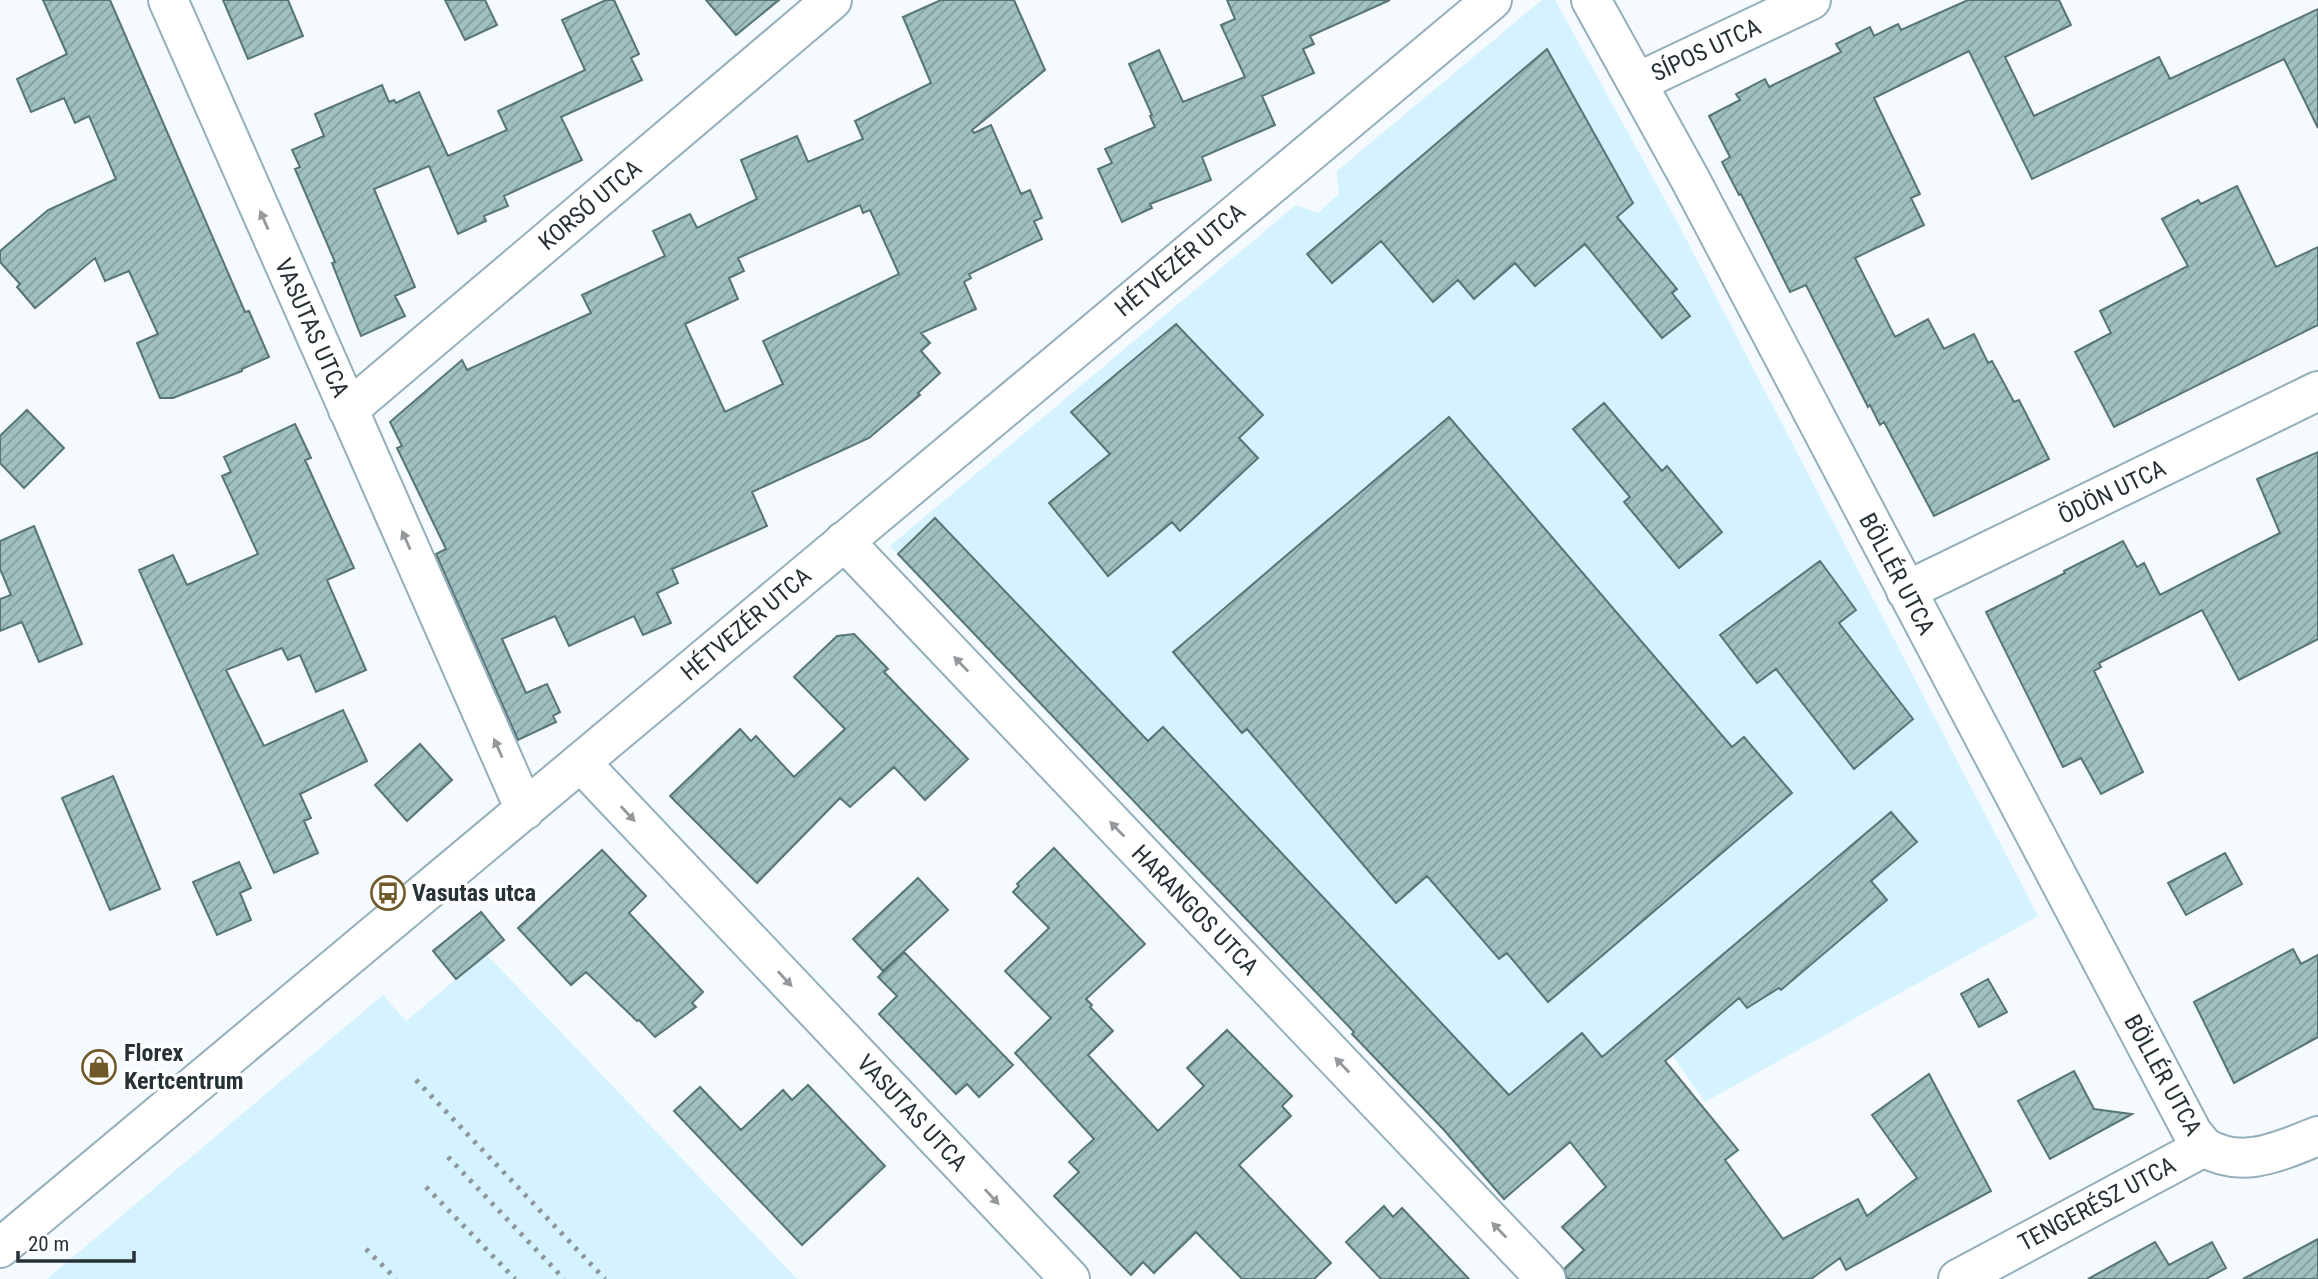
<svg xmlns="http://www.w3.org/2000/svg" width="2318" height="1279" font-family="'Roboto Condensed',sans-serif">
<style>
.built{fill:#d4f2ff}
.building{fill:url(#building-hatch);stroke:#587576;stroke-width:2;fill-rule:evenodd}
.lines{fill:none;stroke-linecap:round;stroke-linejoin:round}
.minor-casing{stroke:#94afbb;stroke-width:42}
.minor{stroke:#fff;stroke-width:38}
.rail{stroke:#8c9599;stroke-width:5;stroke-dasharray:3.5 7;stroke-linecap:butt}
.oneway{fill:#93989b}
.labels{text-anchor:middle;stroke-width:7;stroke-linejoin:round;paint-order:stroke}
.street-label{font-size:24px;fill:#273237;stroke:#fff}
.poi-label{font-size:24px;font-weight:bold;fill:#273237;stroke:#fff;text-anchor:start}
</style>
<defs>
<pattern id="building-hatch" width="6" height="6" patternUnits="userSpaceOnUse" patternTransform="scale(1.75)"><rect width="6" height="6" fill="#a0c0c1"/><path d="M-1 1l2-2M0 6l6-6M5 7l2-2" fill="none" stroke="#829d9e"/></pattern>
</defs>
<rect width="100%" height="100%" fill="#f4fafd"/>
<path class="built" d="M1542 0H1555L1675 218 2038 916 1705 1102 1672 1055 1504 1199 1449 1135 1352 1034 1354 1031 890 546 1296 205 1318 213 1339 194 1337 171Z
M486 954 797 1279H47L383 995 406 1021Z"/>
<path class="building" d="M43 0H110L245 312 249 311 269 357 242 369V371L173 398H160L137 343 158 334 129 271 105 281 95 258 35 308 17 287 20 284 0 262V251L48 210 116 179 89 116 75 123 64 98 31 112 17 79 67 54Z
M223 0H288L303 36 248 59Z
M445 0H485L497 25 465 40Z
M606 0H614L639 54 631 58 642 80 561 117 582 160 504 196 508 206 484 216 486 221 458 234 429 166 374 189 415 287 395 296 405 316 361 336 332 263 335 262 295 169 300 167 292 150 324 136 315 114 382 85 389 102 394 100 396 103 419 92 448 156 507 130 498 111 585 70 562 20Z
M706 0H779L736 35Z
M941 0H1014L1045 70 972 130 974 133 991 125 1021 194 1030 190 1042 218 1034 221 1042 239 969 274 971 278 964 282 976 309 921 333 930 343 921 351 940 373 918 393 920 395 869 438 752 492 767 526 672 569 678 583 657 593 671 623 643 635 634 616 569 646 555 616 502 639 526 693 547 684 560 712 553 716 556 722 518 740 436 554 446 549 397 448 402 446 390 422 462 360 467 370 591 313 582 295 665 256 653 231 690 214 697 228 757 199 741 160 797 136 808 162 863 139 855 121 931 83 903 17ZM860 205 863 213 870 210 899 274 763 341 783 384 725 412 685 324 738 299 729 278 744 271 738 258Z
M1227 0H1390L1310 36 1314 44 1303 49 1314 73 1262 96 1275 125 1202 157 1211 180 1150 204 1152 208 1122 222 1098 169 1112 163 1105 149 1155 127 1150 116 1152 115 1129 64 1159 50 1183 102 1245 77 1221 25 1235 19Z
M1968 0H2059L2071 25 2005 57 2034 116 2159 57 2170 79 2318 9V128L2284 59 2032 179 1969 51 1874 98 1920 194 1911 198 1924 225 1855 258 1895 337 1928 319 1944 349 1974 334 1988 363 1992 361 2014 402 2019 400 2049 459 1934 516 1884 422 1880 425 1870 405 1868 407 1806 285 1790 292 1741 194 1739 195 1722 162 1730 157 1709 116 1740 100 1736 94 1765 79 1769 87 1841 52 1836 44 1870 27 1874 36 1898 24 1901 30Z
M1547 49 1633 203 1617 217 1677 289 1672 293 1690 316 1662 338 1585 244 1535 286 1515 263 1474 299 1458 280 1433 302 1381 241 1332 283 1307 254Z
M2237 186 2276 267 2318 247V325L2114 427 2075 352 2111 333 2100 311 2188 266 2162 219 2198 200 2201 204Z
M1176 324 1263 415 1239 438 1258 458 1180 531 1172 522 1108 576 1049 503 1110 454 1071 412Z
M1604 403 1662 471 1667 466 1722 532 1679 568 1624 502 1630 497 1573 429Z
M27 410 64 448 24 488 0 463V436Z
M1449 417 1732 747 1744 737 1792 793 1548 1002 1507 953 1499 959 1427 876 1396 903 1247 729 1242 733 1173 652Z
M295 424 311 458 305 460 354 568 327 580 366 670 316 692 300 655 288 660 282 648 226 670 264 746 343 710 367 761 300 794 311 818 304 821 318 853 274 873 139 570 173 555 187 585 258 554 222 476 231 472 224 457Z
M2318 452V639L2239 680 2202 610 2099 663 2101 667 2094 671 2143 772 2101 794 2081 758 2063 767 1986 612 2065 573 2064 571 2123 541 2137 567 2144 563 2160 595 2280 533 2257 479Z
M935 518 1148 741 1163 727 1509 1095 1582 1033 1602 1057 1891 812 1917 842 1871 881 1887 900 1781 990 1779 988 1747 1008 1739 998 1665 1061 1738 1150 1725 1160 1783 1239 1858 1199 1867 1216 1917 1178 1872 1115 1929 1074 1991 1191 1846 1270 1840 1258 1811 1279H1567L1564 1269 1584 1250 1562 1227 1606 1187 1570 1142 1504 1199 1444 1130 1352 1034 1354 1032 898 554Z
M34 526 82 644 39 662 22 622 0 631V599L11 595 0 569V541Z
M1820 561 1856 610 1839 623 1913 719 1854 769 1776 669 1757 683 1720 635Z
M854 634 888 669 884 672 968 759 925 800 894 767 850 807 840 798 757 883 670 796 740 729 751 741 756 736 794 777 845 729 794 677 837 636Z
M420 744 452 780 407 821 375 785Z
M113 776 160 889 110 910 62 798Z
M1054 848 1145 944 1086 999 1092 1005 1090 1007 1113 1031 1088 1055 1158 1131 1204 1086 1187 1068 1227 1030 1292 1096 1282 1106 1291 1116 1239 1165 1331 1263 1314 1279H1242L1196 1232 1154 1273 1143 1262 1131 1275 1054 1196 1079 1172 1069 1162 1094 1139 1015 1053 1051 1018 1005 971 1049 928 1013 892 1019 886 1017 884Z
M602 850 646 896 629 913 703 992 692 1003 696 1007 655 1037 639 1020 637 1021 586 972 571 985 518 928Z
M2225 853 2242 884 2186 915 2168 883Z
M239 862 251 888 240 893 251 920 217 935 193 882Z
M918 878 948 910 883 971 853 939Z
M481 912 504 940 456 979 433 951Z
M2293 949 2301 964 2318 955V1037L2234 1083 2194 1002Z
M904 952 1013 1065 979 1097 967 1084 956 1094 879 1014 897 996 878 977Z
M1988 979 2007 1012 1979 1027 1961 994Z
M2074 1071 2094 1109 2132 1114 2050 1159 2018 1101Z
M808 1085 885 1166 802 1245 674 1111 700 1087 741 1130 783 1090 792 1100Z
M1384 1206 1393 1217 1402 1208 1469 1279H1381L1346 1242Z
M2318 1239V1279H2243Z
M2155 1242 2169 1265 2212 1242 2226 1268 2206 1279H2088Z"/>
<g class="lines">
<g class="minor-casing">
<path id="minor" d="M168 0 525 810
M1591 0 1690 179 2192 1132 2204 1147
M1638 82 1811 0
M348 410 832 0
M844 541 1546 1279
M1906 591 2318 391
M582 764 1070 1279
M0 1248C498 833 994 415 1492 0
M1958 1279 2204 1147C2242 1170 2280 1151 2318 1136"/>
</g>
<use href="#minor" class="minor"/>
<path class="rail" d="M416 1080 605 1279
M448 1157 564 1279
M426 1187 515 1279
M366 1249 396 1279"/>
</g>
<defs><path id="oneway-solid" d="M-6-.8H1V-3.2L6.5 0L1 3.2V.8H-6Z" transform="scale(1.75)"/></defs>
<g class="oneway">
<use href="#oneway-solid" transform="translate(264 220) rotate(-114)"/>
<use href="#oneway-solid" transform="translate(406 540) rotate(-114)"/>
<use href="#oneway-solid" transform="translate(961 664) rotate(-134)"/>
<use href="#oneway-solid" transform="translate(498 748) rotate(-114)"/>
<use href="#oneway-solid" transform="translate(628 814) rotate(47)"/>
<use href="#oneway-solid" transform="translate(1117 829) rotate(-134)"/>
<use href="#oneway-solid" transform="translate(785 979) rotate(47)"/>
<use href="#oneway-solid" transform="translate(1342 1065) rotate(-134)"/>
<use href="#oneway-solid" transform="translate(992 1197) rotate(47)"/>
<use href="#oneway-solid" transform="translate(1499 1230) rotate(-134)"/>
</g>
<defs>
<g id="bus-ring" transform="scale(1.75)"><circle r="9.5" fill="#fff" stroke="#705a2a" stroke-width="1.5"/><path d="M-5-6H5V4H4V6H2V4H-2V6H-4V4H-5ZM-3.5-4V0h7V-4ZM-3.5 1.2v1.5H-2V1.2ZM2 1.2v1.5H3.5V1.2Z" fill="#705a2a"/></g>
<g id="shop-ring" transform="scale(1.75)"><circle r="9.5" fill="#fff" stroke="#705a2a" stroke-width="1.5"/><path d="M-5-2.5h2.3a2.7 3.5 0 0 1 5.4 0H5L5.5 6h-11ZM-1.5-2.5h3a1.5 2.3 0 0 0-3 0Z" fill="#705a2a"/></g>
</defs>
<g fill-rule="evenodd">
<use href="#bus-ring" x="388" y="893"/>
<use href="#shop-ring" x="99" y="1067"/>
</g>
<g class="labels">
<g class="street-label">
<text transform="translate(1706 50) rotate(-25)" y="8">SÍPOS UTCA</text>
<text transform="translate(590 205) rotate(-40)" y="8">KORSÓ UTCA</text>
<text transform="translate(1180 260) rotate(-40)" y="8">HÉTVEZÉR UTCA</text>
<text transform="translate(312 328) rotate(66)" y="8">VASUTAS UTCA</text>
<text transform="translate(2112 492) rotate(-26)" y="8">ÖDÖN UTCA</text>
<text transform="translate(1897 574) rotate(62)" y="8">BÖLLÉR UTCA</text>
<text transform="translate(746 624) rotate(-40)" y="8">HÉTVEZÉR UTCA</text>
<text transform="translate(1195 910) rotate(46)" y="8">HARANGOS UTCA</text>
<text transform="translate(2163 1075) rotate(61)" y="8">BÖLLÉR UTCA</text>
<text transform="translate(912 1113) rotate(47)" y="8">VASUTAS UTCA</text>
<text transform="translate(2097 1204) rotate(-28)" y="8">TENGERÉSZ UTCA</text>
</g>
<g class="poi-label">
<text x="412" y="901">Vasutas utca</text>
<text x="124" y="1061">Florex<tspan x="124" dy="28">Kertcentrum</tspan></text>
</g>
</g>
<path d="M18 1251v10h116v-10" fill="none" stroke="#273237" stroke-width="3.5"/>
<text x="28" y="1251" font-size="21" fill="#273237" stroke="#ffffff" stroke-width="5" paint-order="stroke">20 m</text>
</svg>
